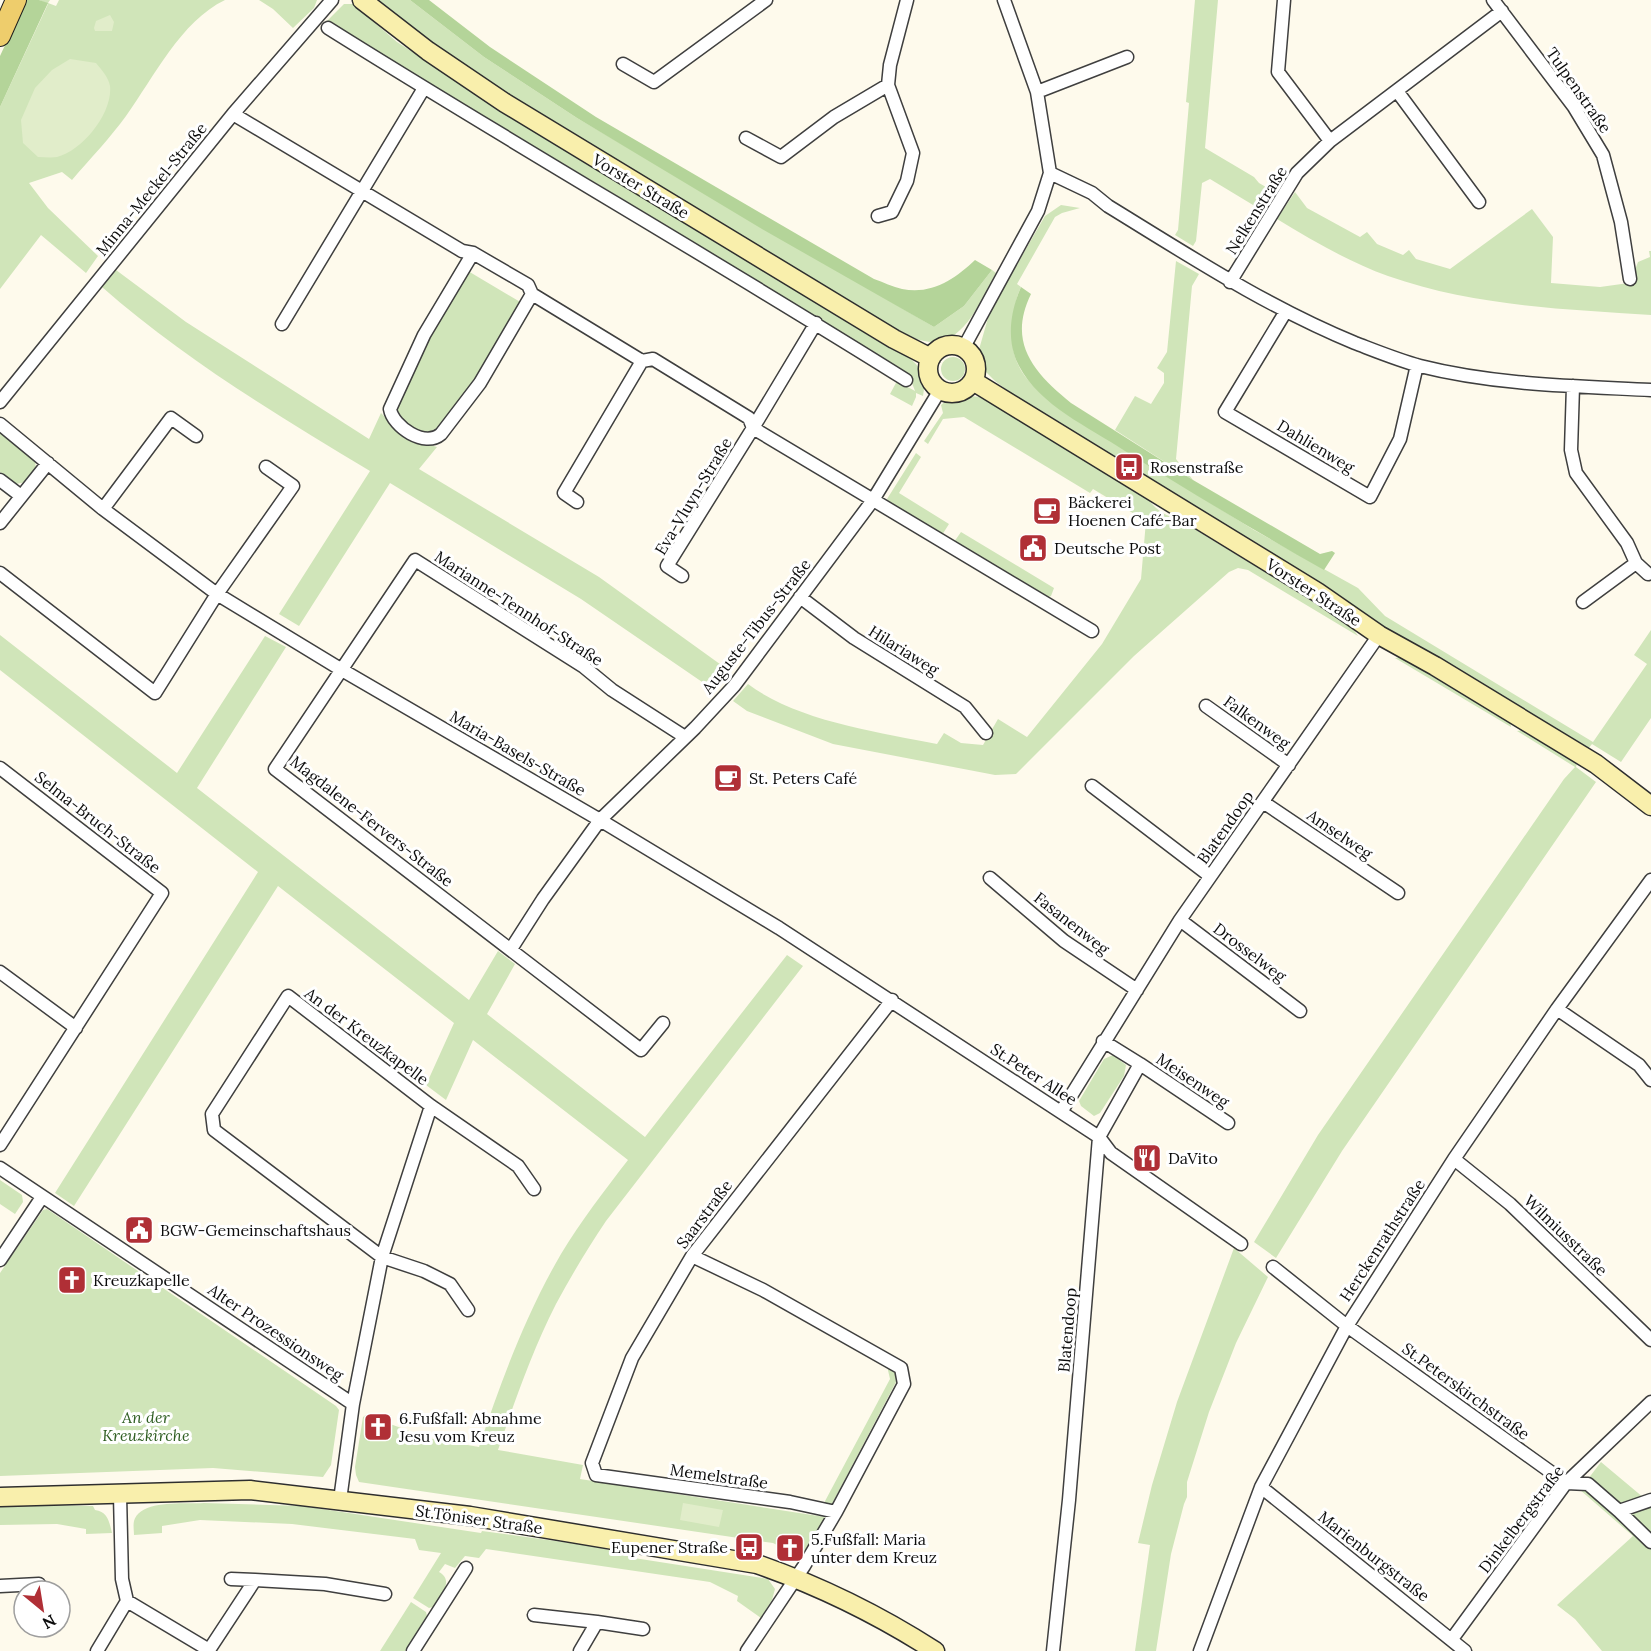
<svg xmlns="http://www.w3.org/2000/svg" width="1651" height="1651" font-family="Lora,serif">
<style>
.green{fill:#d0e5b9}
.forest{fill:#b4d499}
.pitch{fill:#e1edca}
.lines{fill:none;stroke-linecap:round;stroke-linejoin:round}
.minor-casing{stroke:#3f3f3f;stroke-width:15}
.secondary-casing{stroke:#2e2e2e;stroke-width:21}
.primary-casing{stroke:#1d1d1d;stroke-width:22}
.minor{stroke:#fff;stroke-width:12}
.secondary{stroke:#f9efac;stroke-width:18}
.primary{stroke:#eecd6c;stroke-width:20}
.labels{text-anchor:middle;stroke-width:6;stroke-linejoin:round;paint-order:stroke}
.street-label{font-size:16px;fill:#0c0c0c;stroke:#fff}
.poi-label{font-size:16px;fill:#0c0c0c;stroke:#fff;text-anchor:start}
.park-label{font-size:16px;font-style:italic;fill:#2f5e22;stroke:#fff}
</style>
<rect width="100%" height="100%" fill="#fefaec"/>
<path class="green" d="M39 0H50L48 3 56 6 59 0H225C181 21 154 77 126 116 110 138 90 159 72 180L62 172 29 183 48 208 98 256 86 273 41 235 0 289V107L48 4Z
M259 0H317L314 8 293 28 273 9Z
M374 0H410L484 57 577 118 934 327 964 306 992 270 996 273C981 299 963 350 924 341 908 338 893 327 878 320L463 68Z
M1195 0H1218L1205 148 1254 177 1259 183 1273 191 1266 195 1258 208 1210 179 1202 183 1196 241 1193 246 1175 235 1178 230 1189 103 1186 102Z
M344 4H353L397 42 464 85 801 289 912 360C925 373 926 377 923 396L916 393V397L912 406 890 394 897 381 915 391 909 375 596 183 425 83 326 22Z
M1295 192 1307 208 1360 237 1367 232 1377 244 1403 255 1409 250 1416 259 1450 269 1532 209 1553 237 1551 283 1600 287 1636 282 1635 270 1638 262 1650 257 1649 251H1651V315C1562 309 1473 306 1388 276 1349 262 1313 241 1277 219Z
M1061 205 1080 208 1062 213 1055 217 1017 284 1021 287C1015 300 1014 310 1014 324 1014 331 1012 340 1013 347 1016 376 1043 396 1064 412L1254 530 1358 588 1385 616 1593 742 1647 664 1634 655 1651 630V718L1621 762 1592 744 1588 749 1361 614 1344 599 1028 406 995 381 985 371 978 353 990 311 1045 216Z
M1176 261 1199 274 1192 286 1176 459 1193 480 1115 430 1135 396 1151 404 1164 383V373L1157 368 1167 352Z
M116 270 186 322 369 439 381 413C398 431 413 440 437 447L419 469 599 577 724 667 708 686 581 599 390 483 299 626 279 614 370 471C277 415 184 359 102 287Z
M468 271 522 303 481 370 439 427 427 433C414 430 395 420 397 404L428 338Z
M941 369a12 12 0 1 1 24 0a12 12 0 1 1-24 0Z
M964 395 979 397 994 404 1149 500C1155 509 1167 517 1178 519L1303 595 1351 626 1358 636 1248 570 1238 568 1229 572 1134 656 1016 774 995 775 833 744 747 711 733 701 748 684C797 721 878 732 937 744L944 733 961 743 983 745 998 719 1027 737 1102 644 1141 579 1146 521 1093 489 1090 493 964 417 943 419 928 444 924 441 943 413 941 405 947 400Z
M0 432 35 460 36 470 26 482 16 484 0 472Z
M916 453 921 457 899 493 949 524 942 535 888 502 887 499Z
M961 532 1054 588 1051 596 1046 598 954 542Z
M0 635 177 773 265 636 286 647 197 788 469 1000 498 951 515 964 487 1014 645 1137 787 955 803 966 606 1221C588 1248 571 1276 556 1304 532 1351 515 1401 498 1450L583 1465 580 1479 825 1517 803 1558 773 1543 359 1482 356 1475 355 1467 363 1417 366 1415 428 1438 479 1447C501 1381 526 1314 561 1254 581 1221 604 1191 628 1160L473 1040 446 1100 426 1085 454 1023 278 886 74 1206 55 1193 258 872 0 670Z
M1402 657 1510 721 1511 727 1395 658Z
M1525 730 1577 763 1576 767 1596 782 1342 1151 1276 1258 1254 1242 1318 1135 1564 779 1575 767 1517 731Z
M1113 1055 1126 1065 1124 1076 1100 1113 1094 1116 1081 1106 1079 1101 1104 1059Z
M0 1180 22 1195 23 1202 15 1214 0 1204Z
M47 1209 336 1406 339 1410 331 1465 323 1477 213 1468 0 1476V1273L43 1210Z
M1234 1248 1268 1277 1236 1343 1209 1412 1187 1482V1497L1184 1504 1171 1554 1156 1651H1135L1150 1545 1138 1543 1152 1485 1177 1402Z
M887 1366 895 1371 896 1382 832 1504 824 1503 890 1379Z
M1601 1462 1644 1498 1623 1507 1588 1479Z
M1583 1485 1651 1548V1651H1602L1575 1619 1557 1605 1633 1536 1579 1489Z
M204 1503 302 1506 481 1533 482 1531 599 1547 634 1558 768 1579 775 1589 772 1600 761 1618 737 1601 738 1596 710 1582 486 1549 479 1558 465 1556 455 1568 445 1564 439 1572C455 1581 440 1596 433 1607L429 1608 413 1598 441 1553 419 1550 415 1539 292 1524 200 1520 162 1526V1533L134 1535C134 1531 133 1525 134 1521 140 1499 186 1504 204 1503Z
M1651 1503V1535L1629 1514Z
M0 1504 93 1506 95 1510C108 1512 109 1521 112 1533L86 1534V1529L57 1524 0 1525Z
M411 1602 426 1612 427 1616 405 1651H380Z"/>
<path class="forest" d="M26 0H39L48 3 0 107V56Z
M410 0H429L490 47 596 117 874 279C883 282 893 287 902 289 932 295 955 279 975 260L992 270 964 306 934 327 762 229 577 118 484 57Z
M1021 287 1031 294C1007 343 1034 373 1071 403L1193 480 1320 554 1332 551 1335 553 1324 570C1257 532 1190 492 1125 451 1089 427 1040 406 1019 366 1006 341 1010 312 1021 287Z"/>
<path class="pitch" d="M110 15 114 22 112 31H95L94 28 96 21Z
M70 59 96 63C101 69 109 78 110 86 113 113 82 151 57 157 51 158 44 157 38 157L23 143 21 120 35 88 52 70Z
M683 1503 723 1510 719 1527 680 1520Z"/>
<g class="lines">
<g class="minor-casing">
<path id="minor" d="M1004 0 1037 92 1050 173
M1284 0 1278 72 1330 141
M1493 0 1574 107 1603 155 1621 222 1630 279
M328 28C519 148 715 260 906 380
M623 64 654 82 766 0
M1397 91 1479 202
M1037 92 1127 57
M233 114 462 251 473 253 528 285 532 294 642 361 653 359 749 418 753 428 1092 631
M746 138 781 157 834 117 888 85
M878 216 892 212 907 181 913 153 888 85 890 65 907 0
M473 253 424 335 390 409C393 427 425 448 441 434L480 383 532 294
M1230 282 1297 173 1330 141 1502 11
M1286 311 1225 412 1370 497 1400 439 1417 365
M282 324 424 88
M964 347 1038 211 1050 173 1092 193 1108 206C1188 255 1267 307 1355 343 1376 351 1398 360 1420 366 1495 385 1574 386 1651 390
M1573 386 1571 450 1576 473 1627 543 1636 563 1648 574
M0 402 233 114 332 0
M0 424 103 509 217 594 342 670 600 820 779 928 1099 1137 1111 1153 1241 1244
M0 480 21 496
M577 502 564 493 642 361
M103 509 171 418 196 436
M0 523 48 463
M0 573 155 693 217 594 293 486 266 467
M682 576 667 566 753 428 816 323
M800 597 854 638 965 707 986 733
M1583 602 1636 563
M1206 706 1289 765
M0 768 162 893 0 1145
M1092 786 1210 876
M1263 802 1398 893
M990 878 1064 941 1137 990
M1180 920 1300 1011
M511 949 543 899 600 820 695 728 734 686 873 500 940 390
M0 972 76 1028
M1557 1009 1639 1065 1651 1080
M663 1023 641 1050 275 769 415 560 584 667 612 690 685 737
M1103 1041 1140 1064 1228 1123
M1061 1112 1180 920 1379 635
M1454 1159 1510 1204 1651 1340
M0 1168 353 1404
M692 1256 763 1290 901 1368 904 1384 836 1512 804 1566 747 1651
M0 1260 42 1197
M1273 1267 1347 1326 1566 1483 1588 1484 1619 1511 1651 1500
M468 1310 450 1284 424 1271 382 1257 214 1130 212 1114 288 996 431 1106 518 1166 534 1189
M1261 1487 1465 1651
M340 1500 353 1404 382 1257 431 1106
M1619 1511 1651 1542
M836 1512 790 1502 596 1475 592 1463 632 1358 692 1256 892 1000
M231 1579 255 1580
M0 1586 39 1584
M127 1601 209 1650 255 1580 325 1584 385 1594
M534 1615 597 1622 580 1651
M597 1622 643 1629
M1452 1639 1566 1483 1651 1402
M97 1651 127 1601 122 1579 120 1495
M413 1651 466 1568
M1053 1651 1069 1500 1099 1137 1140 1064
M1200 1651 1261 1487 1347 1326 1454 1159 1557 1009 1651 880"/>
</g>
<g class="secondary-casing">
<path id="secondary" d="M362 0 428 51 505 103 894 339 931 358
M928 369a24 24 0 1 1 48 0a24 24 0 1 1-48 0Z
M973 381 1317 592 1379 635 1435 666 1596 764 1651 806
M0 1497 250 1490 470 1516 757 1564C820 1586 879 1615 935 1651"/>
</g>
<g class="primary-casing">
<path id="primary" d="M0 36 16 0"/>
</g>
<use href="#minor" class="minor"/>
<use href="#secondary" class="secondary"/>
<use href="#primary" class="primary"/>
</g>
<defs>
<g id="bus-square" transform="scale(1.5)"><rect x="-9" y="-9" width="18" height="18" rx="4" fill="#b02f36" stroke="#fff"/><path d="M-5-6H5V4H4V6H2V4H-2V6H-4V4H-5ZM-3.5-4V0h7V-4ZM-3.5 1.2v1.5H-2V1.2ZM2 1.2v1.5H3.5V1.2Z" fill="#fff"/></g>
<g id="cafe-square" transform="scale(1.5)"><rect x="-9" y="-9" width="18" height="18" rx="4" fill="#b02f36" stroke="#fff"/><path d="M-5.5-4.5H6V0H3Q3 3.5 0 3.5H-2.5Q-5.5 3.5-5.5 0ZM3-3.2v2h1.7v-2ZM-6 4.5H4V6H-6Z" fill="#fff"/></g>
<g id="civic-square" transform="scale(1.5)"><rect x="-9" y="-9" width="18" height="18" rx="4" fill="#b02f36" stroke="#fff"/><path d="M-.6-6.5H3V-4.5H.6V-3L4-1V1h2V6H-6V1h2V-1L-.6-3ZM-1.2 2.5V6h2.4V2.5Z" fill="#fff"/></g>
<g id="restaurant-square" transform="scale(1.5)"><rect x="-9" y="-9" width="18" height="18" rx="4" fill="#b02f36" stroke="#fff"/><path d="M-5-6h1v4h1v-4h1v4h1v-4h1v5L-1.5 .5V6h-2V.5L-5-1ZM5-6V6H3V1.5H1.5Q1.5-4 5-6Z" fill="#fff"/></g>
<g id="church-square" transform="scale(1.5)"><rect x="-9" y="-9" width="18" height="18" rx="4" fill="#b02f36" stroke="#fff"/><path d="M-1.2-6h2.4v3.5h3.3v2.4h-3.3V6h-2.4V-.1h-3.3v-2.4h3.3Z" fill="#fff"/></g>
</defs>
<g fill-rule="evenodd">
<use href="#bus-square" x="1129" y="467"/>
<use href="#cafe-square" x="1047" y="511"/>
<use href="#civic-square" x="1033" y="548"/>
<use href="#cafe-square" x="728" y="778"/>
<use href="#restaurant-square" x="1147" y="1158"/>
<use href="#civic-square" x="139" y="1230"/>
<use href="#church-square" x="72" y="1280"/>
<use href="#church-square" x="378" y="1427"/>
<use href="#bus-square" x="749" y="1547"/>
<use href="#church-square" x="790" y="1548"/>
</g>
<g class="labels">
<g class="street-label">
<text transform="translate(1579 90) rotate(55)" y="6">Tulpenstraße</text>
<text transform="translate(641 186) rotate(31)" y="6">Vorster Straße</text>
<text transform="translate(151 189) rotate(-51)" y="6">Minna-Meckel-Straße</text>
<text transform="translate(1256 210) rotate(-58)" y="6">Nelkenstraße</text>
<text transform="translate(1316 446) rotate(31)" y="6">Dahlienweg</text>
<text transform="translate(693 496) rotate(-59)" y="6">Eva-Vluyn-Straße</text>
<text transform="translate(1314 592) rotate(33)" y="6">Vorster Straße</text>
<text transform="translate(519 608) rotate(33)" y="6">Marianne-Tennhof-Straße</text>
<text transform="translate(756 626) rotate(-52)" y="6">Auguste-Tibus-Straße</text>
<text transform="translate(904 650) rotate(32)" y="6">Hilariaweg</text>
<text transform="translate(1257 722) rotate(36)" y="6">Falkenweg</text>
<text transform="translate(518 753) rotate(30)" y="6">Maria-Basels-Straße</text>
<text transform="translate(372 821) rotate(38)" y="6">Magdalene-Fervers-Straße</text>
<text transform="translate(98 822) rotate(38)" y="6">Selma-Bruch-Straße</text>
<text transform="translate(1225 827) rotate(-55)" y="6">Blatendoop</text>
<text transform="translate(1340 834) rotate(34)" y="6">Amselweg</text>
<text transform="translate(1072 923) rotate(38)" y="6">Fasanenweg</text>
<text transform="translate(1250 952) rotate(37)" y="6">Drosselweg</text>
<text transform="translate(367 1036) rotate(37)" y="6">An der Kreuzkapelle</text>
<text transform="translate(1034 1074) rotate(33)" y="6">St.Peter Allee</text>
<text transform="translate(1193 1080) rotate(34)" y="6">Meisenweg</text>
<text transform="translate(704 1214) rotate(-53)" y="6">Saarstraße</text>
<text transform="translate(1566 1235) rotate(44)" y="6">Wilmiusstraße</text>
<text transform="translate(1382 1240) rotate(-57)" y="6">Herckenrathstraße</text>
<text transform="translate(1067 1330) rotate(-85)" y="6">Blatendoop</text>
<text transform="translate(276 1332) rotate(34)" y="6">Alter Prozessionsweg</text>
<text transform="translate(1466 1391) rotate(36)" y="6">St.Peterskirchstraße</text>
<text transform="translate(719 1476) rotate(8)" y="6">Memelstraße</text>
<text transform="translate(479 1519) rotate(8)" y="6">St.Töniser Straße</text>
<text transform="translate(1521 1519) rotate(-53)" y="6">Dinkelbergstraße</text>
<text transform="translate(1374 1556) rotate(38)" y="6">Marienburgstraße</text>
</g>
<g class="poi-label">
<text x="1150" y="473">Rosenstraße</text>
<text x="1068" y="508">Bäckerei<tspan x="1068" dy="18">Hoenen Café-Bar</tspan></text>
<text x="1054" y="554">Deutsche Post</text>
<text x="749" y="784">St. Peters Café</text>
<text x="1168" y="1164">DaVito</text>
<text x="160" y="1236">BGW-Gemeinschaftshaus</text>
<text x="93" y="1286">Kreuzkapelle</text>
<text x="399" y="1424">6.Fußfall: Abnahme<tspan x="399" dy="18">Jesu vom Kreuz</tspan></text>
<text x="811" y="1545">5.Fußfall: Maria<tspan x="811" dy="18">unter dem Kreuz</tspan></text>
<text x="728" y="1553" text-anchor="end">Eupener Straße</text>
</g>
<g class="park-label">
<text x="146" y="1423">An der<tspan x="146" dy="18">Kreuzkirche</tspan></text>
</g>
</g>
<g transform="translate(42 1609) rotate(150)"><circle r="28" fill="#ffffff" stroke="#9e9e9e" stroke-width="1.5"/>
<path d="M0-4.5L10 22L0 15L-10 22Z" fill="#b02f36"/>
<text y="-9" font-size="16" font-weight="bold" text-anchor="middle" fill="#0c0c0c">N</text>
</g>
</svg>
